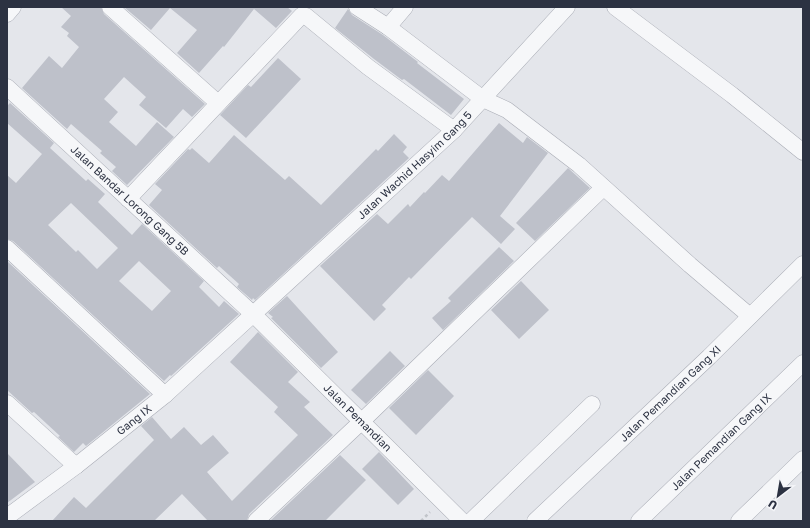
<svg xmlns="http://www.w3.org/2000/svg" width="810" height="528" font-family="'Golos Text',sans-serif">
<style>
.building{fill:#bec1ca;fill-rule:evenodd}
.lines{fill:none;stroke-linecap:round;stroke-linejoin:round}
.street-casing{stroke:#a9acb5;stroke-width:17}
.path{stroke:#c1c4c9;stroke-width:2.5;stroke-dasharray:3 3;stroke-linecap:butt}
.street{stroke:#f6f7f9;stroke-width:16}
.labels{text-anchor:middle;stroke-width:3;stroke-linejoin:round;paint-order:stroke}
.street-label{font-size:11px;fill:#2c3242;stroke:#f4f5f8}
</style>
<rect width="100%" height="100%" fill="#e4e6eb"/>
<path class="building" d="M61 7H101L104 14 205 104 192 117 183 109 166 128 139 105 146 97 124 77 104 99 118 112 109 122 136 146 157 122 174 137 127 185 112 171 116 167 100 153 102 151 71 124 67 129 22 88 49 56 62 68 79 47 67 36 69 33 61 27 71 16Z
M124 7H287L292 11 276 28 254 9 224 47 223 46 199 73 177 53 197 30 170 8 151 30Z
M348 9 352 15 383 35 418 62 417 63 464 99 451 115 404 79 402 80 374 59 335 28Z
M278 58 301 79 246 138 220 115 248 85 251 87Z
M10 103 54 143 50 148 86 181 88 179 105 194 98 202 132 235 142 224 204 281 199 287 219 307 224 301 239 314 171 376 170 375 164 381 13 241 7 239V175L16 183 42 154 7 123V106ZM71 203 118 248 97 269 78 250 76 252 48 225ZM139 261 171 291 152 311 119 281Z
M499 123 523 143 527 137 548 153 500 216 515 229 501 244 472 217 411 279 409 277 382 305 386 309 374 321 320 266 377 214 388 224 408 204 410 207 424 192 425 193 442 175 449 181Z
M394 134 407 147 403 152 409 158 255 300 253 298 252 300 237 287 239 284 219 266 217 268 149 205 162 190 155 184 188 149 190 150 192 148 209 163 234 135 285 180 289 176 321 205 376 149 378 151Z
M568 168 590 188 535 241 516 223Z
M499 247 514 261 443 330 432 318 451 301 448 298Z
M7 261 150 394 86 446 83 443 74 452 58 437 60 436 34 412 32 413 7 390Z
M521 281 549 310 519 339 491 310Z
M287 296 338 352 321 368 271 318 273 317 268 313Z
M258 332 298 372 288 382 310 402 304 407 333 435 249 514 247 521H208L182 494 154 521H52L74 497 86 508 154 440 141 426 152 417 171 439 184 427 201 445 213 435 229 453 207 472 232 501 298 435 274 412 278 407 230 362Z
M390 351 405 366 366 404 351 390Z
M428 370 454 396 416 435 389 408Z
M379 452 414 489 398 505 362 469Z
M7 453 35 482 7 503Z
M340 455 366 480 325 521H270Z"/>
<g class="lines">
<g class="street-casing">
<g id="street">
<path d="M110 7 218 103"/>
<path d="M357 7 388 27 483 99 507 110 579 165 690 265 750 316"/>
<path d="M615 7 732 95 803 152"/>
<path d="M7 14 13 7"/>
<path d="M388 27 405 7"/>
<path id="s1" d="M7 87 253 314 462 521"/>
<path d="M128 199 302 15 306 16 368 67 454 130"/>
<path d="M7 248 165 395"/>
<path d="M7 403 76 466"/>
<path id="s2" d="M7 517 76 466 165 395 454 130 567 7"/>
<path d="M256 521 362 421 603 188"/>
<path d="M471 521 592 404"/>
<path id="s3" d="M535 521 709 357 803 264"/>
<path id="s4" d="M639 521 803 363"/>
<path d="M739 521 803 459"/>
</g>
</g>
<path class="path" d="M421 521 430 512"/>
<use href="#street" class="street"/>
</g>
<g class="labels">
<g class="street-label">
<text dy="4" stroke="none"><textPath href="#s2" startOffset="539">Jalan Wachid Hasyim Gang 5</textPath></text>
<text dy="4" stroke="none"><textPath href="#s1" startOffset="167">Jalan Bandar Lorong Gang 5B</textPath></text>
<text dy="4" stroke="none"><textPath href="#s3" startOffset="186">Jalan Pemandian Gang XI</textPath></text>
<text dy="4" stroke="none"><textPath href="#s1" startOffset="482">Jalan Pemandian</textPath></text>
<text dy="4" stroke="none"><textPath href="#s2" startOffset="160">Gang IX</textPath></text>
<text dy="4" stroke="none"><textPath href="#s4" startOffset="114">Jalan Pemandian Gang IX</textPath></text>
</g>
</g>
<rect width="810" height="528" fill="none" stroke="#2c3242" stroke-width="16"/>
<g transform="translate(778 496) rotate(211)" stroke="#f4f5f8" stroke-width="3" paint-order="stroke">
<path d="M0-3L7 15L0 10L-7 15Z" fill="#2c3242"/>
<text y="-6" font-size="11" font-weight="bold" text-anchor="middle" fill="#2c3242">U</text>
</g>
</svg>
